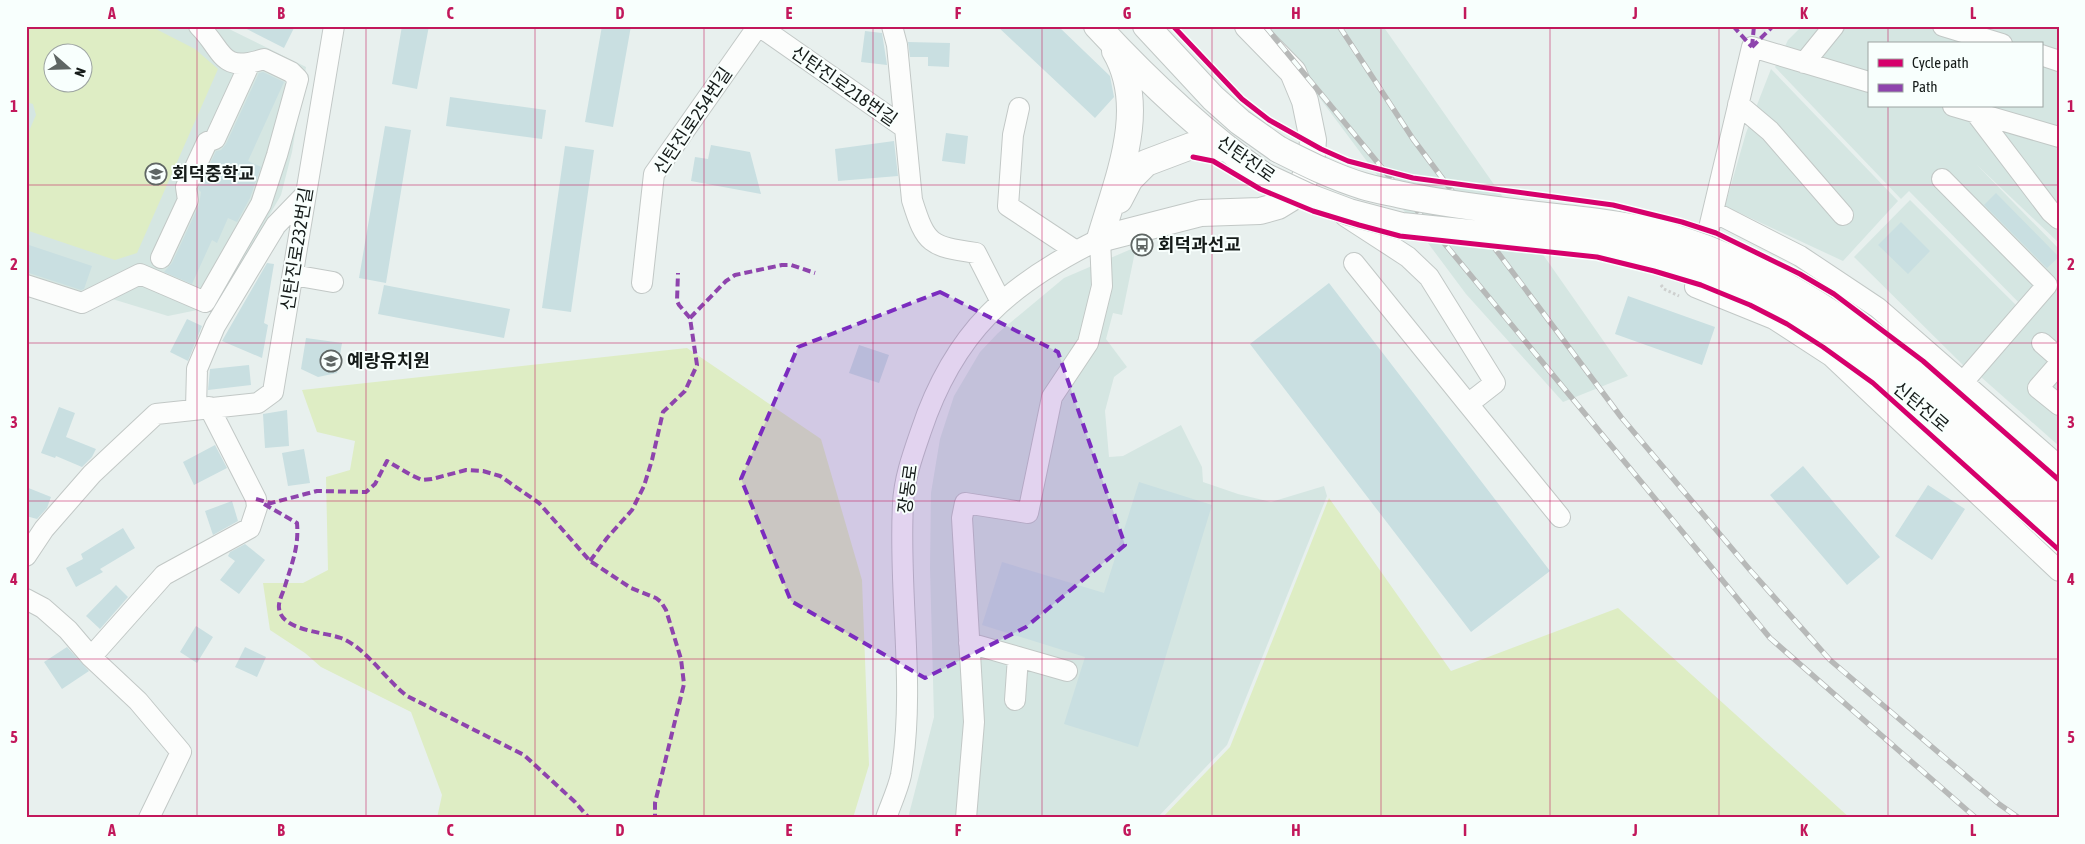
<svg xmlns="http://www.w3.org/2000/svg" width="2085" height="844" font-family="'Asap Condensed','Noto Sans KR',sans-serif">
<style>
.built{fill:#d5e6e2;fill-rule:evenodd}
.green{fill:#deedc4;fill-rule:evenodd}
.building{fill:#c9dfe1}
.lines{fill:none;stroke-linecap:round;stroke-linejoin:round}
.minor-casing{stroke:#c2c8c6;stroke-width:22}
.major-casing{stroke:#c2c8c6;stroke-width:28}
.path{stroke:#ced0cf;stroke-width:3;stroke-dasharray:2.5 2.5;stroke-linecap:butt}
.minor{stroke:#fcfdfc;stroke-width:20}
.major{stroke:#fcfdfc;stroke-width:26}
.rail-casing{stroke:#b7b9b8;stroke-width:5.5}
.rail{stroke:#f8fffd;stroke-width:4;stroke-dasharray:11;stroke-linecap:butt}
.major-bridge-casing{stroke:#c2c8c6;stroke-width:28;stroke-linecap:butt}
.major-bridge{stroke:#fcfdfc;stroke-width:26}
.quiet{stroke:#8e44ad;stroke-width:4;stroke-dasharray:8 4;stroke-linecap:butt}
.cycleway-casing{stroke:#f8fffd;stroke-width:8}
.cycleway{stroke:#d6006c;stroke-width:5}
.marked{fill:#7b2cbf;fill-opacity:0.2;stroke:#7b2cbf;stroke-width:4;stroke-dasharray:10 6;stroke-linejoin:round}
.grid{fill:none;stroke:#c2185b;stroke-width:1;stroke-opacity:0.55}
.labels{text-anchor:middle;stroke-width:4;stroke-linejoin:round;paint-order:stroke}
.street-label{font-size:18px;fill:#151b19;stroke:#f8fffd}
.poi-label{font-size:18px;font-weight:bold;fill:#151b19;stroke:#f8fffd;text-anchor:start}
.neatline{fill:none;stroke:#c2185b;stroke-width:2}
.grid-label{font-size:16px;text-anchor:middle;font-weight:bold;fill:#c2185b}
</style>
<rect width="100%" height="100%" fill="#e8f0ee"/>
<path class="built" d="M26 26H223L306 67 292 152 281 195 217 306 168 316 109 298 26 294ZM52 52H82V82H52Z
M1260 26H1383L1628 376 1563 402 1466 294 1307 81Z
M1802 26H2059V243L1977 165 2059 249V283L2031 315 1909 191 1901 199 1775 67 1788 40ZM1869 44H2041V106H1869Z
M1771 69 1898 201 1843 261 1725 206 1746 133Z
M1910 200 2020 309 1964 366 1854 257Z
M1136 247 1122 315 1113 313 1106 339 1127 367 1114 377 1105 411 1109 457 1123 456 1181 425 1202 467 1203 482 1238 494 1271 502 1324 486 1327 496 1227 745 1157 818H908L934 717 930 568 931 493 940 439 954 396 980 352 998 333 1064 278Z
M2059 285V446L1981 377Z"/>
<path class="green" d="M26 26H150L195 49 218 69 137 253 115 260 26 230V138L36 115 33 104 26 102ZM52 52H82V82H52Z
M687 348 821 439 862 580 869 765 853 818H437L442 795 411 712 321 667 305 653 270 630 263 583H303L328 570 326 477 350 470 355 441 317 432 302 390Z
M1329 498 1451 671 1618 608 1850 818H1162L1230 747Z"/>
<path class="building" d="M241 26H295L284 48Z
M402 26H429L417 89 392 84Z
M602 26H631L613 127 585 122Z
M997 26H1058L1110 76 1114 97 1095 118Z
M865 31 882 33 887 65 861 62Z
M908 42 950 43 949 67 928 66V57H910Z
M263 72 284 82 248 161 261 167 250 198 237 222 228 218 217 243 212 240 192 284 164 272 172 263 199 205 201 192 198 189 216 151 221 150 226 144 259 73Z
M450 97 546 110 542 139 446 126Z
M385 126 411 130 386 283 359 278Z
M946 133 968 136 965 164 942 161Z
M894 141 898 176 838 181 835 149Z
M711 145 750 152 761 194 691 181 695 157 708 159Z
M565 146 594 150 571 312 542 308Z
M1996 193 2059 257 2047 268 1984 205Z
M1901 222 1930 251 1908 274 1878 245Z
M26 244 92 266 84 289 81 290 26 272Z
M267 263 274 264 264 323 268 325 262 358 222 341Z
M1329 283 1550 571 1471 632 1250 344Z
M384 285 510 309 504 338 378 314Z
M1628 296 1715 327 1702 365 1615 334Z
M187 319 202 326 188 361 170 352Z
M306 338 342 343 337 373 318 377 301 369Z
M859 345 889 355 879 383 849 373Z
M249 365 251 385 208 390 210 369Z
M59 407 75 413 66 437 96 449 92 457 82 467 56 456 55 458 41 453Z
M287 410 289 446 265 448 263 414Z
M215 445 227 468 194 485 183 462Z
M304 449 310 483 288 486 282 453Z
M1803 466 1880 557 1847 585 1770 495Z
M1139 482 1212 505 1138 747 1064 724 1085 657 982 625 1002 562 1104 593Z
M1928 485 1965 509 1932 560 1895 536Z
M26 487 51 497 47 508 37 519 26 516Z
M232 501 238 521 213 535 205 511Z
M123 528 135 548 100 569 103 572 76 587 66 568 83 559 81 554Z
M245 544 265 560 239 594 220 580 235 561 228 556 230 552Z
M116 585 128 597 100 629 86 616Z
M196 626 213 637 197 663 180 652Z
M67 647 89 671 62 689 44 662Z
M245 647 266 657 257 677 235 667Z"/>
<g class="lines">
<g class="minor-casing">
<path id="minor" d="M759 26 905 128
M892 26 897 45 912 200C926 245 930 246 976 253L1001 302
M1943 26 2002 44
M2041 55 2059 61
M1804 63 1834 26
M1869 82 1752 47 1695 287 1774 319 1831 356 2059 571
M1738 104 1770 131 1843 215
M1953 106 2059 137
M1019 108 1013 135 1008 206 1076 251
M1975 112 2051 212 2059 219
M1942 179 2047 285 1963 382
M1714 212 1800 256 1878 308 2059 466
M1345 216 1408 257 1429 277 1495 383 1468 404 1560 517
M161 258 188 200 186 187 207 142 215 139 250 63
M1354 263 1468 404
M293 275 333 282
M642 283 654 174 758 26
M26 285 82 303 140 274 205 302 261 204 277 155 298 79 291 72 264 59C219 73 225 52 199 26
M2042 343 2059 358
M2059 364 2038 388 2059 405
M196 408 197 369 215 326 276 225 305 195
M26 556 44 529 92 474 156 414 258 403 273 392 334 26
M26 599 43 608 68 630 91 657 138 701 181 752 149 818
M969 643 1067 671
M91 657 164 575 250 528 257 507 256 499 209 407
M1015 700 1018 657
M886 818C891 804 898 789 901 775 916 685 898 594 903 504 904 479 913 454 921 431 954 332 1008 284 1100 239L1102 286 1088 343 1052 397 1028 513 965 503 962 518 974 722 966 818"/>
</g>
<g class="major-casing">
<path id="major" d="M1097 26C1148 81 1203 133 1264 176
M1146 26 1213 98 1240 122 1278 149
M1119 200 1130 179 1146 163 1191 146 1206 145 1227 149
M1100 239 1201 213 1260 211 1278 206 1296 195 1311 166 1313 140 1305 101 1293 72 1248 26
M1100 239C1117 180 1149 109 1115 51"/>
</g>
<path class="path" d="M1661 285 1664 289 1679 296"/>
<use href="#minor" class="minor"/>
<use href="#major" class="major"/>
<g class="rail-casing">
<path id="rail" d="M1265 26 1770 638 1976 818
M1339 26 1413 139 1621 417 1750 570 1830 660 1999 804 2019 818"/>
</g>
<use href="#rail" class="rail"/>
<g class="major-bridge-casing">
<path id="major-bridge" d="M1278 149C1306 163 1333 177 1363 186 1376 190 1389 192 1402 195 1449 205 1497 210 1546 216 1584 220 1622 224 1659 233 1817 276 1939 392 2059 499
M1264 176 1309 197 1349 212 1402 226 1599 246 1658 258 1754 292 1840 341 1923 408 2059 530"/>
</g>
<use href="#major-bridge" class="major-bridge"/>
<path class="quiet" d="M1733 26 1752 47
M1752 47 1773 26
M1752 47 1754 26
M690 318 726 281 735 275 782 265H791L815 273
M256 499 271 503 317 491 366 492 375 484 387 461 411 475 422 480 432 479 466 470 483 471 500 476 539 503 590 561 631 588 656 598 661 602 666 610 681 659 684 684 655 803V818
M264 504 297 523C299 547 292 563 285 586 283 593 278 602 279 608 281 631 325 632 341 638 365 647 386 680 407 696L524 755 575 802 589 818
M590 561 607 538 632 510 644 486 652 460 663 412 685 391 697 365 690 318 679 305 677 301 678 273"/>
<g class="cycleway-casing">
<path id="cycleway" d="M1173 26 1242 99 1269 120 1321 149 1348 161 1413 178 1613 205 1682 222 1716 233 1800 274 1834 294 1923 361 2059 480
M1193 157 1213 161 1260 189 1313 211 1359 225 1400 236 1597 257 1654 271 1701 285 1750 305 1787 324 1823 347 1873 383 2059 550"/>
</g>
<use href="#cycleway" class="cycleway"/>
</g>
<path class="marked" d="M940 292 1058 352 1125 545 1026 627 925 678 791 601 741 479 798 347Z"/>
<path class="grid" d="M197 26V818M366 26V818M535 26V818M704 26V818M873 26V818M1042 26V818M1212 26V818M1381 26V818M1550 26V818M1719 26V818M1888 26V44M1888 106V818M26 185H2059M26 343H2059M26 501H2059M26 659H2059"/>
<defs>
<g id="school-ring" transform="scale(1.125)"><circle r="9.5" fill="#f8fffd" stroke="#5f6664" stroke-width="1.5"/><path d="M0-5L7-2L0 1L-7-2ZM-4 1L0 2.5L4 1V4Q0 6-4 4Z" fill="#5f6664"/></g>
<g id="bus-ring" transform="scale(1.125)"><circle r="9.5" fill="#f8fffd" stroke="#5f6664" stroke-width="1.5"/><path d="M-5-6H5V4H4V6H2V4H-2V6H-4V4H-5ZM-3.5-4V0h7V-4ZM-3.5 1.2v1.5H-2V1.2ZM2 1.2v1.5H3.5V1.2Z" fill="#5f6664"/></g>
</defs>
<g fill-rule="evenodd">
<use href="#school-ring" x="156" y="174"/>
<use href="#bus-ring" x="1142" y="245"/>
<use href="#school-ring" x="331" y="361"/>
</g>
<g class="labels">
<g class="street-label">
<text transform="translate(844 86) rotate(35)" y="6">신탄진로218번길</text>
<text transform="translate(693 121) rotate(-56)" y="6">신탄진로254번길</text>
<text transform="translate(1246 159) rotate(35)" y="6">신탄진로</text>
<text transform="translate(297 249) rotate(-81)" y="6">신탄진로232번길</text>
<text transform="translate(1921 407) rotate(40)" y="6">신탄진로</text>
<text transform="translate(908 489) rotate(-82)" y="6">장동로</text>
</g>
<g class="poi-label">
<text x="172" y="180">회덕중학교</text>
<text x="1158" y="251">회덕과선교</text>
<text x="347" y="367">예랑유치원</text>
</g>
</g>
<rect width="2085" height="844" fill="none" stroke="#f8fffd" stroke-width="55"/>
<rect x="1868" y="42" width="175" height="65" fill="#f8fffd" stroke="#9da4a2"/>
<rect x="1878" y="59" width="25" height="8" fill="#d6006c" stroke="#9da4a2"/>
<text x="1912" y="68" font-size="15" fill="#151b19">Cycle path</text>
<rect x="1878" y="84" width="25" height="8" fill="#8e44ad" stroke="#9da4a2"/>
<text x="1912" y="92" font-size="15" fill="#151b19">Path</text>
<g transform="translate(68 68) rotate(110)"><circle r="24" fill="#f8fffd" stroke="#9da4a2"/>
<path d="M0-4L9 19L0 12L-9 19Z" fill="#5f6664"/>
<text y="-8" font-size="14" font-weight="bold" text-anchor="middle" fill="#151b19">N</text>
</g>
<rect x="28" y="28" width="2030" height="788" class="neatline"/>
<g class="grid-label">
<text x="112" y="19">A</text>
<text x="281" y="19">B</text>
<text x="450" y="19">C</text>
<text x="620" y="19">D</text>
<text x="789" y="19">E</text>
<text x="958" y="19">F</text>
<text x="1127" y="19">G</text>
<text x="1296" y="19">H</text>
<text x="1465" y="19">I</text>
<text x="1635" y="19">J</text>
<text x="1804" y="19">K</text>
<text x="1973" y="19">L</text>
<text x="14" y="112">1</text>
<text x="2071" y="112">1</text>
<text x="14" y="270">2</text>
<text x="2071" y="270">2</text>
<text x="14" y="428">3</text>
<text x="2071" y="428">3</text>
<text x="14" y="585">4</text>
<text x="2071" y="585">4</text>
<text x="14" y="743">5</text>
<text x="2071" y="743">5</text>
<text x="112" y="836">A</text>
<text x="281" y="836">B</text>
<text x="450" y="836">C</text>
<text x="620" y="836">D</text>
<text x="789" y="836">E</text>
<text x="958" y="836">F</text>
<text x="1127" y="836">G</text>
<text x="1296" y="836">H</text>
<text x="1465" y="836">I</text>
<text x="1635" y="836">J</text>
<text x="1804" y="836">K</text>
<text x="1973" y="836">L</text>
</g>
</svg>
